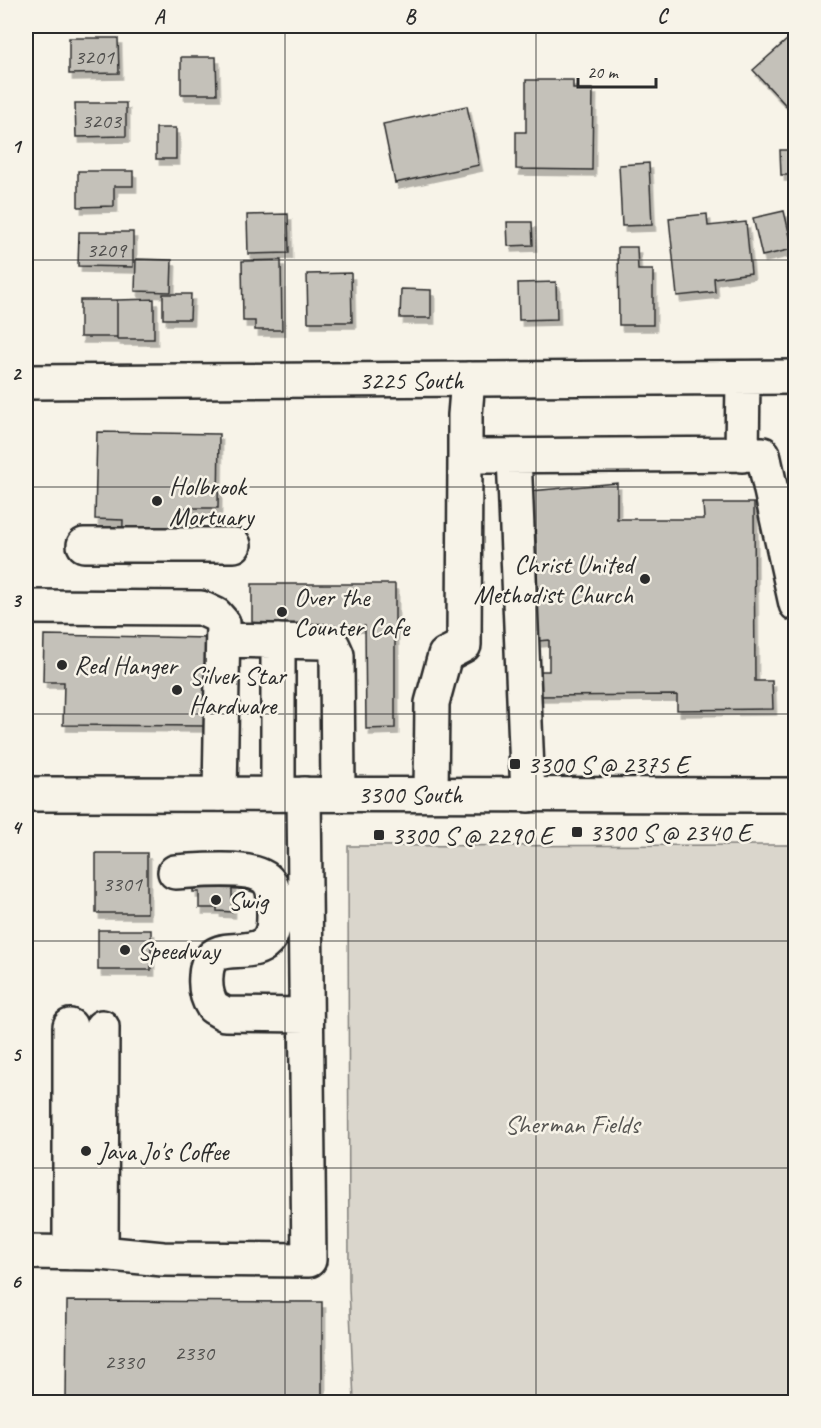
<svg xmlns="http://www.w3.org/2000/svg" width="821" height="1428" font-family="Caveat,sans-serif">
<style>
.green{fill:#dad6cc;stroke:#82807c;stroke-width:1.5}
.building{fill:#c4c1b9;stroke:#2b2b2b;stroke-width:1.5;filter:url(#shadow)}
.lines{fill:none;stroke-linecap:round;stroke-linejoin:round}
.minor-casing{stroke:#2b2b2b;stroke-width:38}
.major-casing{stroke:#2b2b2b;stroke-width:38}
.minor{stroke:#f7f3e8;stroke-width:33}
.major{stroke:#f7f3e8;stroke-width:33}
.grid{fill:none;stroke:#2b2b2b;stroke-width:1.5;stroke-opacity:0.55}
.poi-dot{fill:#2b2b2b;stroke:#f7f3e8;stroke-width:2}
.labels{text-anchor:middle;stroke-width:5;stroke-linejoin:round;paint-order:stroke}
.number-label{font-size:22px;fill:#51504e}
.street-label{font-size:26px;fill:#2b2b2b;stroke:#f7f3e8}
.poi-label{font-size:26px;fill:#2b2b2b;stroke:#f7f3e8;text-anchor:start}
.park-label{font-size:26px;fill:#575653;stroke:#f7f3e8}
.neatline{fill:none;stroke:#2b2b2b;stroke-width:2}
.grid-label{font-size:20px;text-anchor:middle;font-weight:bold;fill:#2b2b2b}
</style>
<defs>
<filter id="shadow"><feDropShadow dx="3.5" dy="6" stdDeviation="0" flood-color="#0004"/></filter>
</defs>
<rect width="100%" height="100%" fill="#f7f3e8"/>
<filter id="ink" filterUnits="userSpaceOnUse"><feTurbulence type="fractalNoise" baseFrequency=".0167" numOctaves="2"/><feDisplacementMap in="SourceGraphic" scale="12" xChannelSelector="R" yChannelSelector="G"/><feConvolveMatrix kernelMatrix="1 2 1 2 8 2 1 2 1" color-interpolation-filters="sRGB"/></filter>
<g filter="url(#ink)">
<path class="green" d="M795 845V1402H354L349 1288 348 846Z"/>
<path class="building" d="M796 32V116L753 70Z
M69 38H118L119 73 69 74Z
M181 57H216L217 94H181Z
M526 80H573V89H593L592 170 516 169V132H526Z
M75 103H126V136L76 137Z
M467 106 479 165 395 183 383 124Z
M156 128H176V159H156Z
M780 150H796V175H781Z
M649 163 652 225 622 226 619 165Z
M78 171H133V186H114V206L78 207Z
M792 192H796V212H793Z
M784 211 793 249 762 256 753 218Z
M288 214 289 253 248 254 247 215Z
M707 214 708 226 746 222 751 273 714 278 715 292 677 296 669 218Z
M507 222H532L533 245 508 246Z
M79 232H133V267L78 266Z
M618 247H637L638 270H653V325H619Z
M136 259 172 260 171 292 135 291Z
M281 260 282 330H255V321H243L242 261Z
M351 273 352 322H308L307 274Z
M556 282 557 319 519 320 518 283Z
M401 289 431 290V318H400Z
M163 294H191L190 319H163Z
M154 299V339H117V300Z
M80 300H117V337H80Z
M97 432 219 434 218 508H185V532L122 559 123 520 95 519Z
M617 483V519H704L703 503H754L755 681H772L773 709 677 710V695L535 696 534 671H549V640L538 641 531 491Z
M252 584H395V728L366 729 365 626 252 627Z
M44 635 209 638 208 726 63 725 64 682H43Z
M96 853H147V913H96Z
M193 880 232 882V912L217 911V908H199V892H193Z
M98 930H151V970H98Z
M67 1301 322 1302V1402H66Z"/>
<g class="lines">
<g class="minor-casing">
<path id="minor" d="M468 379 465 415V456L763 454 796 604
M26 382 796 377
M742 455 743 378
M514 456 528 795
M84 545H234
M26 607 201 608 216 615 223 623 220 794
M223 640 323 642 333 646 337 655 338 794
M278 794V641
M431 794 432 703 445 655 464 645 465 456
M175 872C197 871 256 864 269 882 275 890 274 901 274 910 274 922 275 935 264 944 244 959 208 937 206 976 205 987 207 998 213 1007L225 1014 306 1015
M70 1026V1253
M26 1252 101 1253 163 1259 309 1260 304 794
M101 1253 102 1027"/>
</g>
<g class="major-casing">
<path id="major" d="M26 794 796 795"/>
</g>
<use href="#minor" class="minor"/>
<use href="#major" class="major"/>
</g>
</g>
<path class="grid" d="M285 26V1402M536 26V1402M26 260H796M26 487H796M26 714H796M26 941H796M26 1168H796"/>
<g class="poi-dot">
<circle cx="157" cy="501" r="6"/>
<circle cx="645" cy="579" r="6"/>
<circle cx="282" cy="612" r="6"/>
<circle cx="62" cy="665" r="6"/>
<circle cx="177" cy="690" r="6"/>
<rect x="509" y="758" width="12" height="12" rx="3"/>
<rect x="571" y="826" width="12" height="12" rx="3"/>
<rect x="373" y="829" width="12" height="12" rx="3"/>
<circle cx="216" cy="900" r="6"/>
<circle cx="125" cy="950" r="6"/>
<circle cx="86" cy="1151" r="6"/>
</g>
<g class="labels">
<g class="number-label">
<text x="94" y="64">3201</text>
<text x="101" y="128">3203</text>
<text x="106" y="257">3209</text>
<text x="122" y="891">3301</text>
<text x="194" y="1360">2330</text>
<text x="124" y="1369">2330</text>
</g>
<g class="street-label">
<text x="411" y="389">3225 South</text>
<text x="410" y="803">3300 South</text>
</g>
<g class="poi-label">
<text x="169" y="495">Holbrook<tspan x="169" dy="30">Mortuary</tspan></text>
<text x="633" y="573" text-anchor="end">Christ United<tspan x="633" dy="30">Methodist Church</tspan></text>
<text x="294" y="606">Over the<tspan x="294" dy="30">Counter Cafe</tspan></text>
<text x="74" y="674">Red Hanger</text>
<text x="189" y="684">Silver Star<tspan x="189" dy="30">Hardware</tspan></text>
<text x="527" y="773">3300 S @ 2375 E</text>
<text x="589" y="841">3300 S @ 2340 E</text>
<text x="391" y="844">3300 S @ 2290 E</text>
<text x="228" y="909">Swig</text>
<text x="137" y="959">Speedway</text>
<text x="98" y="1160">Java Jo's Coffee</text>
</g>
<g class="park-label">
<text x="572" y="1133">Sherman Fields</text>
</g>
</g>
<rect width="821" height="1428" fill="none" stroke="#f7f3e8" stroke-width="66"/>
<path d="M578 78v9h78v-9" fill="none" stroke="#2b2b2b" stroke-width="3"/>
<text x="587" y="78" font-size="18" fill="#2b2b2b" stroke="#f7f3e8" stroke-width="4.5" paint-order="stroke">20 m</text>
<rect x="33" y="33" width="755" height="1362" class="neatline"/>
<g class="grid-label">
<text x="159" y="23">A</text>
<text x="410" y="23">B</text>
<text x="662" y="23">C</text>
<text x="16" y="153">1</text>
<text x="16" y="380">2</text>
<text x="16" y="607">3</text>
<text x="16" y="834">4</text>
<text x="16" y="1061">5</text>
<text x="16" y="1288">6</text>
</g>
</svg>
